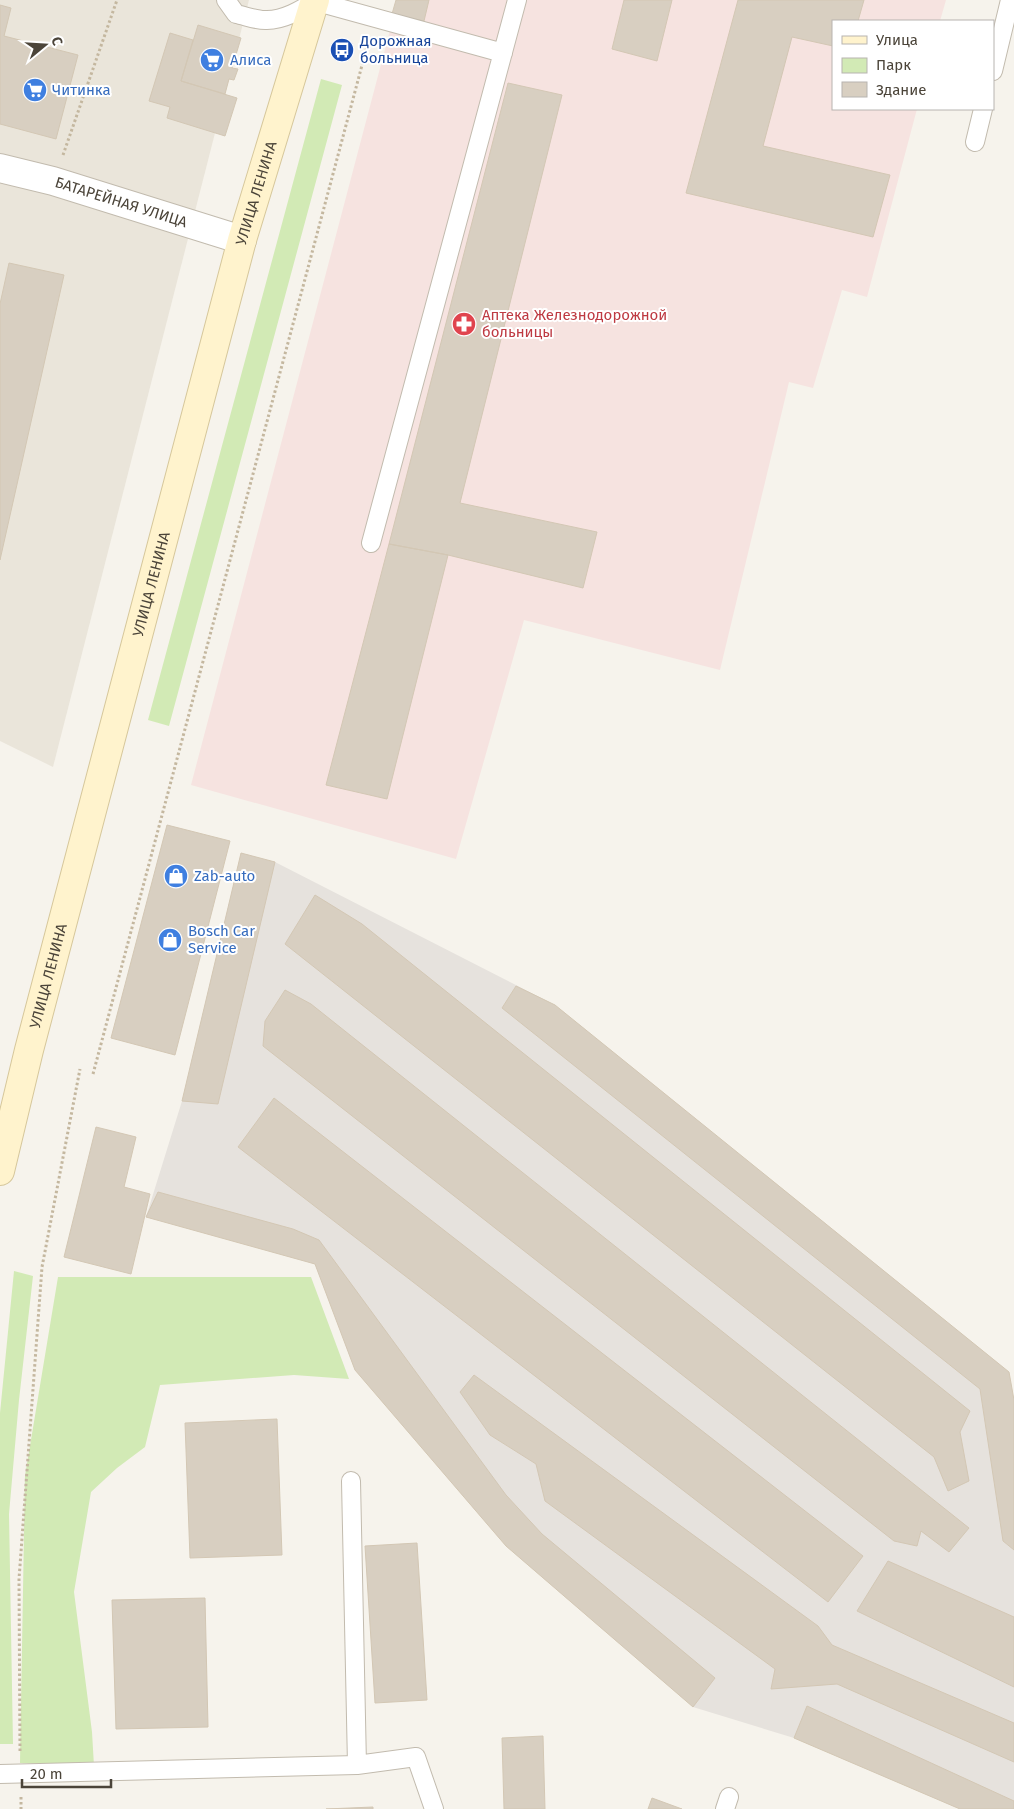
<svg xmlns="http://www.w3.org/2000/svg" width="1014" height="1809" font-family="'Fira Sans',sans-serif">
<style>
.residential{fill:#eae5da}
.industrial{fill:#e6e2dd}
.medical{fill:#f6e3e0}
.green{fill:#d2eab5}
.building{fill:#d8cfc1;stroke:#d3c7b4}
.lines{fill:none;stroke-linecap:round;stroke-linejoin:round}
.service-casing{stroke:#c2bbae;stroke-width:20}
.minor-casing{stroke:#c2bbae;stroke-width:30}
.secondary-casing{stroke:#d6c79b;stroke-width:30}
.path{stroke:#c4b79f;stroke-width:3;stroke-dasharray:2.5 2.5;stroke-linecap:butt}
.service{stroke:#fff;stroke-width:18}
.minor{stroke:#fff;stroke-width:28}
.secondary{stroke:#fff3cd;stroke-width:28}
.labels{text-anchor:middle;stroke-width:4;stroke-linejoin:round;paint-order:stroke}
.transit-label{font-size:15px;fill:#164399;stroke:#fff;text-anchor:start}
.shop-label{font-size:15px;fill:#366cbe;stroke:#fff;text-anchor:start}
.street-label{font-size:15px;fill:#4b4439;stroke:#fff}
.health-label{font-size:15px;fill:#be3a42;stroke:#fff;text-anchor:start}
</style>
<rect width="100%" height="100%" fill="#f6f3ec"/>
<path class="residential" d="M0 0H249L53 767 0 741Z"/>
<path class="industrial" d="M241 853 275 862 555 1005 1009 1372 1014 1400V1809H960L794 1738 693 1707 506 1546 355 1370 315 1264 146 1217 182 1101Z"/>
<path class="medical" d="M398 0H946L940 21H833V109H917L867 297 842 290 813 388 789 382 720 670 524 620 456 859 191 785Z"/>
<path class="green" d="M321 79 342 85 169 726 148 720Z
M14 1271 33 1276 19 1400 9 1514 13 1744H0V1413Z
M58 1277H311L349 1379 294 1375 160 1385 145 1447 117 1468 91 1492 74 1592 92 1732 94 1766 20 1763 25 1476Z"/>
<path class="building" d="M396 0H429L424 21 392 14Z
M624 0H672L657 61 612 49Z
M738 0H864L858 21H833V46L792 37 763 146 890 175 873 237 686 193Z
M0 5 11 8 4 36 78 55 56 139 0 124Z
M198 25 241 38 232 68 238 69 234 80 229 79 225 94 181 81Z
M170 33 193 40 181 81 237 98 225 136 167 118 170 107 149 101Z
M508 83 562 95 460 503 597 532 583 588 448 555 389 544Z
M9 263 64 275 0 560V304Z
M389 544 448 555 387 799 326 785Z
M167 825 230 841 175 1055 111 1038Z
M241 853 275 862 218 1104 182 1101Z
M315 895 362 924 970 1411 960 1432 969 1481 948 1491 934 1457 285 944Z
M516 986 555 1005 1009 1372 1014 1400V1550L1003 1541 980 1389 502 1008Z
M285 990 311 1004 969 1528 949 1552 921 1531 917 1546 894 1541 263 1046 265 1021Z
M274 1098 863 1556 828 1602 238 1147Z
M96 1127 136 1137 124 1187 150 1194 131 1274 64 1257Z
M158 1192 293 1229 319 1240 506 1495 542 1534 715 1678 693 1707 506 1546 355 1370 315 1264 146 1217Z
M474 1375 818 1626 832 1645 1014 1723V1762L837 1684 771 1689 775 1669 545 1501 536 1464 490 1435 460 1392Z
M277 1419 282 1555 190 1558 185 1423Z
M417 1543 427 1700 375 1703 365 1546Z
M888 1561 1014 1617V1687L857 1611Z
M205 1598 208 1727 116 1729 112 1600Z
M807 1706 1014 1801V1809H960L794 1738Z
M543 1736 545 1809H504L502 1738Z
M652 1798 682 1809H648Z
M373 1807V1809H326Z"/>
<g class="lines">
<g class="service-casing">
<path id="service" d="M226 0 236 14C246 16 258 21 267 20 283 20 302 10 314 1L503 53
M993 71 1010 0
M975 142 983 109
M371 543 517 0
M357 1765 416 1757 434 1809
M0 1774 357 1765 351 1481
M725 1809 729 1797"/>
</g>
<g class="minor-casing">
<g id="minor">
<path id="s1" d="M0 168 53 181 242 240"/>
</g>
</g>
<g class="secondary-casing">
<g id="secondary">
<path id="s2" d="M0 1171 29 1050 242 240 315 0"/>
</g>
</g>
<path class="path" d="M63 155 117 0
M93 1074 369 39
M20 1751 19 1579 42 1267 80 1069
M21 1797V1809"/>
<use href="#service" class="service"/>
<use href="#minor" class="minor"/>
<use href="#secondary" class="secondary"/>
</g>
<defs>
<g id="bus-disc" transform="scale(1.25)"><circle r="9.5" fill="#1a4fb4" stroke="#fff"/><path d="M-5-6H5V4H4V6H2V4H-2V6H-4V4H-5ZM-3.5-4V0h7V-4ZM-3.5 1.2v1.5H-2V1.2ZM2 1.2v1.5H3.5V1.2Z" fill="#fff"/></g>
<g id="supermarket-disc" transform="scale(1.25)"><circle r="9.5" fill="#3f7fe0" stroke="#fff"/><path d="M-6-5.5h2.5l.6 2H6L4.5 2H-2.5L-4.4-4H-6ZM-1.5 3.2a1.3 1.3 0 1 0 .1 0ZM3 3.2a1.3 1.3 0 1 0 .1 0Z" fill="#fff"/></g>
<g id="pharmacy-disc" transform="scale(1.25)"><circle r="9.5" fill="#e0444e" stroke="#fff"/><path d="M-2-6h4v4h4v4h-4v4h-4v-4h-4v-4h4Z" fill="#fff"/></g>
<g id="shop-disc" transform="scale(1.25)"><circle r="9.5" fill="#3f7fe0" stroke="#fff"/><path d="M-5-2.5h2.3a2.7 3.5 0 0 1 5.4 0H5L5.5 6h-11ZM-1.5-2.5h3a1.5 2.3 0 0 0-3 0Z" fill="#fff"/></g>
</defs>
<g fill-rule="evenodd">
<use href="#bus-disc" x="342" y="50"/>
<use href="#supermarket-disc" x="212" y="60"/>
<use href="#supermarket-disc" x="35" y="90"/>
<use href="#pharmacy-disc" x="464" y="324"/>
<use href="#shop-disc" x="176" y="876"/>
<use href="#shop-disc" x="170" y="940"/>
</g>
<g class="labels">
<g class="transit-label">
<text x="360" y="46">Дорожная<tspan x="360" dy="17">больница</tspan></text>
</g>
<g class="shop-label">
<text x="230" y="65">Алиса</text>
<text x="52" y="95">Читинка</text>
<text x="194" y="881">Zab-auto</text>
<text x="188" y="936">Bosch Car<tspan x="188" dy="17">Service</tspan></text>
</g>
<g class="street-label">
<text dy="5" stroke="none"><textPath href="#s2" startOffset="1011">УЛИЦА ЛЕНИНА</textPath></text>
<text dy="5" stroke="none"><textPath href="#s1" startOffset="126">БАТАРЕЙНАЯ УЛИЦА</textPath></text>
<text dy="5" stroke="none"><textPath href="#s2" startOffset="606">УЛИЦА ЛЕНИНА</textPath></text>
<text dy="5" stroke="none"><textPath href="#s2" startOffset="201">УЛИЦА ЛЕНИНА</textPath></text>
</g>
<g class="health-label">
<text x="482" y="320">Аптека Железнодорожной<tspan x="482" dy="17">больницы</tspan></text>
</g>
</g>
<rect x="832" y="20" width="162" height="90" fill="#ffffff" stroke="#b7b4b0"/>
<rect x="842" y="36" width="25" height="8" fill="#fff3cd" stroke="#b7b4b0"/>
<text x="876" y="45" font-size="15" fill="#4b4439">Улица</text>
<rect x="842" y="58" width="25" height="15" fill="#d2eab5" stroke="#b7b4b0"/>
<text x="876" y="70" font-size="15" fill="#4b4439">Парк</text>
<rect x="842" y="82" width="25" height="15" fill="#d8cfc1" stroke="#b7b4b0"/>
<text x="876" y="95" font-size="15" fill="#4b4439">Здание</text>
<g transform="translate(45 45) rotate(72)" stroke="#ffffff" stroke-width="4" paint-order="stroke">
<path d="M0-4L9 19L0 12L-9 19Z" fill="#4b4439"/>
<text y="-8" font-size="14" font-weight="bold" text-anchor="middle" fill="#4b4439">С</text>
</g>
<path d="M22 1779v8h89v-8" fill="none" stroke="#4b4439" stroke-width="2.5"/>
<text x="30" y="1779" font-size="15" fill="#4b4439" stroke="#ffffff" stroke-width="4" paint-order="stroke">20 m</text>
</svg>
